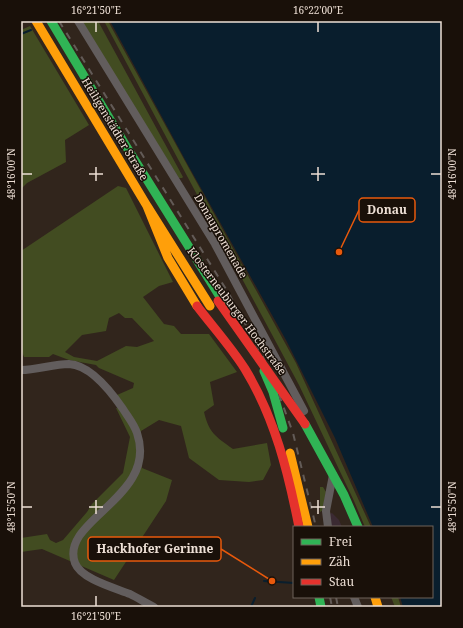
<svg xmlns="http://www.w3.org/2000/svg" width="463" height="628" font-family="'Noto Serif',serif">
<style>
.commercial{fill:#3b2a32}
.green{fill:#424c21;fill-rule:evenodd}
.water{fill:#091e2d}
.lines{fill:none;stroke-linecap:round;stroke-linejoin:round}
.stream{stroke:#091e2d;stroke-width:2}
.street{stroke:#625d5d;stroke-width:8}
.fast{stroke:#30b455;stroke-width:9}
.slow{stroke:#ff9f0a;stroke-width:9}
.jam{stroke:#e5322d;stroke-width:9}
.rail{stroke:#635b57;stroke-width:2;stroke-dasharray:7 7;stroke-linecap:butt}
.fast-bridge{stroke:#30b455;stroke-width:9}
.jam-bridge{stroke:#e5322d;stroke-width:9}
.ticks{fill:none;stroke:#eddfd5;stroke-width:1.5}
.labels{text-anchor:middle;stroke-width:3;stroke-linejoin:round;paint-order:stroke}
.street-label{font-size:11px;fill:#eddfd5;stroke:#191009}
.leader{fill:none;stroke:#e8590c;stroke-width:1.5}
.callout-dot{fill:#e8590c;stroke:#191009;stroke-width:1.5}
.callout{fill:#191009;stroke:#e8590c;stroke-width:1.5}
.callout-label{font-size:12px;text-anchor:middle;font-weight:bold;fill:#eddfd5}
.neatline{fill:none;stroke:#eddfd5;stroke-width:1.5}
.ticks-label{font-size:10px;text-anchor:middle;fill:#eddfd5}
</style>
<rect width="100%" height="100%" fill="#31251c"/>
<path class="commercial" d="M332 513 339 520 342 527H330L329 514Z"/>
<path class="green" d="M80 21H98L183 177 182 178H179Z
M104 21H108L296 363 371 527H365L354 501 299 385Z
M30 26 89 125 65 140 66 162 27 183 21 189V30Z
M118 186 126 188 173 282 159 286 143 297 164 324 174 326 181 334H209L237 372 210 382 214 405 204 412C209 433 215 436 233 449L267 443 271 465 263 480 249 482 219 480 189 458 181 426 159 420 141 431 142 468 172 480 166 501 114 580 42 549 21 552V538L47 534 50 540 56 543 63 540 87 512 92 504 123 473 130 437 116 408 125 409 117 395 133 388 134 383 99 368 96 365 69 360 53 354 49 357H24L21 349V251ZM119 313 125 318H132L154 341 137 347 126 346 97 361 74 357 65 352 82 335 106 331 109 318Z
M320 487H323L326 492 323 510 320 512Z
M391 597H398L401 607H395Z"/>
<path class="water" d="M110 21H442V607H403L400 597H432V527H373L335 438 286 340 188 165Z"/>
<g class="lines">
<path class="stream" d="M21 34 31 30
M264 581 294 583
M251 607 255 598"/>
<path class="street" d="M78 21 215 244 304 411
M21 370C37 370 53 364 69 364 91 365 112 393 123 409 128 417 134 424 137 433 159 497 59 520 75 563 81 579 115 588 130 594 138 598 146 603 154 607
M328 527 326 511 333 475
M354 597 358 607"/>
<path class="fast" d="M51 21 126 146 227 308
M264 371 273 392 283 428
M319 597 321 607"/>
<path class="slow" d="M36 21 147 206 168 258 197 306
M147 206 210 306
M290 453 308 527
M375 597 378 607"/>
<path class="jam" d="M197 306C213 327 231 347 245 369 275 418 288 472 299 527"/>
<path class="rail" d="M59 21 229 294 260 351 273 378 293 433 316 527
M330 597 332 607
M336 597 338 607"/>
<path class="fast-bridge" d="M305 424 344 495 358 527"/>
<path class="jam-bridge" d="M218 301 305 424"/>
</g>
<path class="ticks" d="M96 22V32M318 22V32M96 167V181M318 167V181M22 174H32M89 174H103M311 174H325M431 174H441M96 500V514M318 500V514M22 507H32M89 507H103M311 507H325M431 507H441M96 596V606"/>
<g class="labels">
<g class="street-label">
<text transform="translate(115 129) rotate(59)" y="4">Heiligenstädter Straße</text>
<text transform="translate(221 236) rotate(60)" y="4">Donaupromenade</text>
<text transform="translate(237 311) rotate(53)" y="4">Klosterneuburger Hochstraße</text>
</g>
</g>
<path class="leader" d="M339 252L359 210M272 581L221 549"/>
<g class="callout-dot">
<circle cx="339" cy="252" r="4"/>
<circle cx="272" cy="581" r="4"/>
</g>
<g class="callout">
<rect x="359" y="198" width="56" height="24" rx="4"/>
<rect x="88" y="537" width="133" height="24" rx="4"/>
</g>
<g class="callout-label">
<text x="387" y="214">Donau</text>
<text x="155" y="553">Hackhofer Gerinne</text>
</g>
<rect width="463" height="628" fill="none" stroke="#191009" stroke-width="44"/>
<rect x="293" y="526" width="140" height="72" fill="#191009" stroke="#6e635b"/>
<rect x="301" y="539" width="20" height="6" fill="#30b455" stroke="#6e635b"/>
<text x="329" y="546" font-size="12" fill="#eddfd5">Frei</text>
<rect x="301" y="559" width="20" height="6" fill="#ff9f0a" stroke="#6e635b"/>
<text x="329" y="566" font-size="12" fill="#eddfd5">Zäh</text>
<rect x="301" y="579" width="20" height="6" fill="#e5322d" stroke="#6e635b"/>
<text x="329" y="586" font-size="12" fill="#eddfd5">Stau</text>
<rect x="22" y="22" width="419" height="584" class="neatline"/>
<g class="ticks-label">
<text x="96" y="14">16°21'50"E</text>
<text x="318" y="14">16°22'00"E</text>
<text transform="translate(11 174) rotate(-90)" y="4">48°16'00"N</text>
<text transform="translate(452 174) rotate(-90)" y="4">48°16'00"N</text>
<text transform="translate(11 507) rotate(-90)" y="4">48°15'50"N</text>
<text transform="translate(452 507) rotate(-90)" y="4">48°15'50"N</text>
<text x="96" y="620">16°21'50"E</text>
</g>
</svg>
